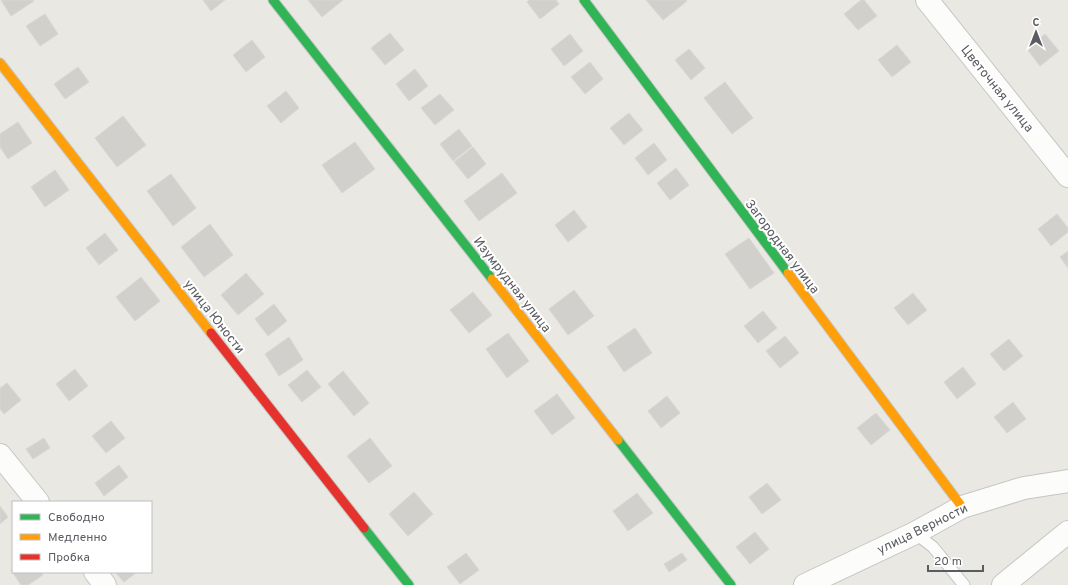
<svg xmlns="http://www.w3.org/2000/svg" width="1068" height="585" font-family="Overpass,sans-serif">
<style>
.building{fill:#d1d0cd;stroke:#d8d7d2}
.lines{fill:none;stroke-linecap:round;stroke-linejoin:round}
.lane-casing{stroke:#c5c5c4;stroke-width:13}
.street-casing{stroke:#c5c5c4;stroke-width:24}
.fast-casing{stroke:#c6c7c6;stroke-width:11}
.slow-casing{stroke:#c6c7c6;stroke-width:11}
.jam-casing{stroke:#c6c7c6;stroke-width:11}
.lane{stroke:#fcfcfb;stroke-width:11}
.street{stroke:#fcfcfb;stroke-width:22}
.fast{stroke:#30b455;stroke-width:9}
.slow{stroke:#ff9f0a;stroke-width:9}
.jam{stroke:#e5322d;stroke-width:9}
.labels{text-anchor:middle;stroke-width:4;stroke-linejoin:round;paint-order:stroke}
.street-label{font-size:13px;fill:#595c61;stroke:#fff}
</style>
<rect width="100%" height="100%" fill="#e9e8e3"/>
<path class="building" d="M1 0H33L34 1 11 16Z
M203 0H225L211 11Z
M308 0H343L322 17Z
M529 0H556L559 4 540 19 527 2Z
M646 0H686L687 1 663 20Z
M861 0H864L877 16 858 30 844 14Z
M45 14 58 34 40 46 26 26Z
M390 33 404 50 385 65 371 48Z
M570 34 583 51 564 66 551 49Z
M1045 34 1059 51 1040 66 1027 49Z
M252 40 265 57 246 72 233 55Z
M897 45 911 62 892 77 878 60Z
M689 49 705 68 691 80 675 60Z
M590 62 603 79 585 94 571 77Z
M78 67 89 82 65 99 54 84Z
M415 69 428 86 409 101 396 84Z
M725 82 753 118 732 134 704 98Z
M286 91 299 108 281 123 267 106Z
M440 94 454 110 435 125 421 108Z
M629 113 643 130 624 145 610 128Z
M123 116 146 145 117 167 95 138Z
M18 122 32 143 8 159 0 147V134Z
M459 129 472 146 453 161 440 144Z
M355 142 375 169 342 193 322 165Z
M654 143 667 160 648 175 635 158Z
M473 147 486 164 468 179 454 162Z
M676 168 689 185 670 200 657 183Z
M55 170 69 190 45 207 31 187Z
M502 173 517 193 479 221 464 201Z
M171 174 196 208 173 226 147 191Z
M574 210 587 227 568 242 555 225Z
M1057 214 1068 228V232L1051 246 1038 229Z
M210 224 233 255 204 277 181 247Z
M105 233 118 250 99 265 86 248Z
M749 238 774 273 750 289 725 254Z
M1068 251V268L1060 257Z
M246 273 264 294 238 315 221 295Z
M141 277 160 301 135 321 116 297Z
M574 290 594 316 568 335 549 309Z
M473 292 492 315 469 333 450 310Z
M913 293 927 310 908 325 894 308Z
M274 304 287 321 268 336 255 319Z
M763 311 777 328 758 343 744 326Z
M635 328 652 353 624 372 607 347Z
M508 333 529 361 507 378 486 349Z
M785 336 799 353 780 368 766 351Z
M289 337 303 360 279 376 265 354Z
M1009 339 1023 356 1004 371 990 354Z
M963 367 976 384 957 399 944 382Z
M75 369 88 386 69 401 56 384Z
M307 370 321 387 302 402 288 385Z
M343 371 369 403 354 416 328 384Z
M7 383 21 400 4 414 0 409V388Z
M557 394 575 418 552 435 534 411Z
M667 396 680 413 661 428 648 411Z
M1013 402 1026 419 1007 433 994 417Z
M876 413 890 430 871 445 857 428Z
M111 421 125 438 106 453 92 436Z
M44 438 50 448 33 459 26 449Z
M370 438 392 466 369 483 347 456Z
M119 465 128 477 104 496 95 483Z
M767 483 781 500 762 514 749 497Z
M414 492 433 514 408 536 389 514Z
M637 493 653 513 628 531 613 511Z
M0 506 8 517 0 524Z
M755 532 769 549 750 564 736 547Z
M466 553 479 570 460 584 447 567Z
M682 553 687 560 669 572 664 564Z
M13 569V572H41L43 575 28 585H21L11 570Z
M115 572H137L124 582Z"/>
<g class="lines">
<g class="lane-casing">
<path id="lane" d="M915 533 933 547 964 585"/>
</g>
<g class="street-casing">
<path id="street" d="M927 0 1068 176
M0 455 38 502
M95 572 105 585
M805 585 915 533 962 507 1024 488 1068 481
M1003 585 1068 532"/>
</g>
<g class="fast-casing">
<path id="fast" d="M273 0 492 279
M584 0 788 273
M618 440 731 585
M364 528 409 585"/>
</g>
<g class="slow-casing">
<path id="slow" d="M0 63 211 333
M788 273 962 507
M492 279 618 440"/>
</g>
<g class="jam-casing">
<path id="jam" d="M211 333 364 528"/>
</g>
<use href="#lane" class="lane"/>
<use href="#street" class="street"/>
<use href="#fast" class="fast"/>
<use href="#slow" class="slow"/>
<use href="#jam" class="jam"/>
</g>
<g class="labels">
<g class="street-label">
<text transform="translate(998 88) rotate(51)" y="5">Цветочная улица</text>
<text transform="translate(783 246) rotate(53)" y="5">Загородная улица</text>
<text transform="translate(513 284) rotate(52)" y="5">Изумрудная улица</text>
<text transform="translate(215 316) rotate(52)" y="5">улица Юности</text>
<text transform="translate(922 528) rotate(-26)" y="5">улица Верности</text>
</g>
</g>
<rect x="12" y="501" width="140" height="72" fill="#ffffff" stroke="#bdbec0"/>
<rect x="20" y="514" width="20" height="6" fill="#30b455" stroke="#bdbec0"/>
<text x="48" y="521" font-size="12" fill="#595c61">Свободно</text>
<rect x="20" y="534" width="20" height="6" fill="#ff9f0a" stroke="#bdbec0"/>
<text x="48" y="541" font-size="12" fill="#595c61">Медленно</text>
<rect x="20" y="554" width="20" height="6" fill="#e5322d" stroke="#bdbec0"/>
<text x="48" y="561" font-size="12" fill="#595c61">Пробка</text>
<g transform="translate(1036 32)" stroke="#ffffff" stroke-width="3" paint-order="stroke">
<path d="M0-3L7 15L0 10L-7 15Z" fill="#595c61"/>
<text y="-6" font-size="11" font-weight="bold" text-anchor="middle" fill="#595c61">С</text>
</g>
<path d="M928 565v6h55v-6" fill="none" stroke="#595c61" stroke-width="2"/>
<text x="934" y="565" font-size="12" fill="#595c61" stroke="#ffffff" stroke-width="3" paint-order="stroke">20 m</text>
</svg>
